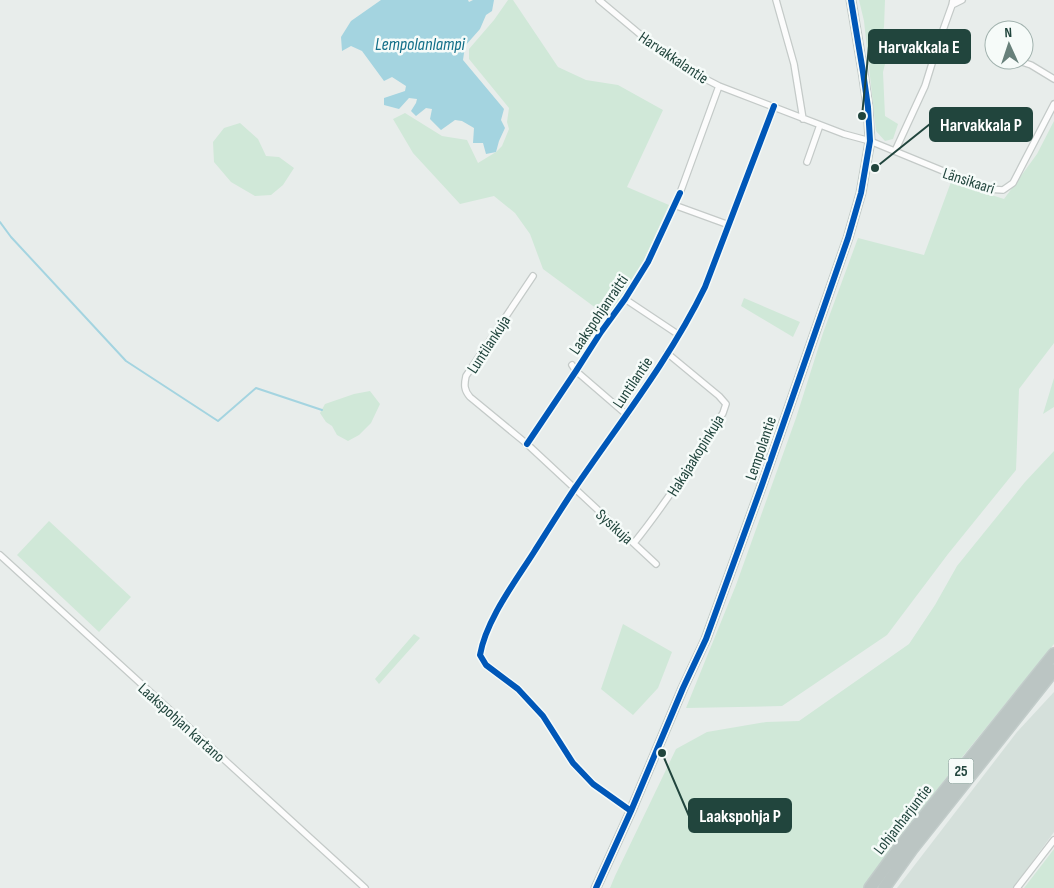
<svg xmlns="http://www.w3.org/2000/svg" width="1054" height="888" font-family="'Sofia Sans Condensed',sans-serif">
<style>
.built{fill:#d5e0db}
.green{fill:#d0e8d8}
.water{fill:#a4d4e0}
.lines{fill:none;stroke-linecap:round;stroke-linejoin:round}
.stream{stroke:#a4d4e0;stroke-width:2}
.street-casing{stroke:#c4cac8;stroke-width:8}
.secondary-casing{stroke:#c3cbc8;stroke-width:11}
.highway-casing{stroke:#c2ccca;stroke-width:14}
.street{stroke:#fcfcfc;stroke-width:5.5}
.secondary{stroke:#fcfcfc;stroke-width:9}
.highway{stroke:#bbc5c3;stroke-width:11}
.cycleway-casing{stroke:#f6fbf9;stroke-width:9}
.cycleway{stroke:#0057b8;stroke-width:6}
.labels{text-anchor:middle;stroke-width:5;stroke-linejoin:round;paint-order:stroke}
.shield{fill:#f6fbf9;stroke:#617c75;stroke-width:1}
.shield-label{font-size:15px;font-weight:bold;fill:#21453d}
.street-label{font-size:16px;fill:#21453d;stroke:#f6fbf9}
.water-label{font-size:18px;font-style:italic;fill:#136f89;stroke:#f6fbf9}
.leader{fill:none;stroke:#21453d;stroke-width:2}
.callout-dot{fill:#21453d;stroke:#f6fbf9;stroke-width:2}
.callout{fill:#21453d;stroke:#21453d;stroke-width:2}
.callout-label{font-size:18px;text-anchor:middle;font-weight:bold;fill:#fff}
</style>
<rect width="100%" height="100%" fill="#e8edeb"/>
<path class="built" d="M1054 692V832L1013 888H897L1017 732Z"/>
<path class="green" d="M508 0H513L558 67 586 80 618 85 663 110 627 187 669 205 644 260 608 317 543 269 530 234 515 213 494 196 460 204 413 153 393 119 405 113 442 136 467 140 478 163 496 152 502 146 509 129 507 122 509 108 469 59V49L494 20Z
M859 0H885L884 27 880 39 886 60 883 72 885 116 898 124 893 139 885 141 876 131 864 21Z
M1054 121V343L1019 389 1016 470 948 554 887 635 782 706 686 708 736 585 796 418 823 333 858 238 924 255 951 182 1004 199 1037 154Z
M240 123 258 139 266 156 279 157 294 168 283 185 271 195 255 196 231 182 214 162 213 142 224 128Z
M744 298 800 322 793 337 741 306Z
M1054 378V407L1043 414Z
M370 391 380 404 371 423 359 435 348 441 337 435 332 426 326 422 320 413 325 404 354 394Z
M1054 451V644L955 766 863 888H610L615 876 676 749 707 732 766 722 799 721 909 644 935 605 957 566 1025 482Z
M49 521 131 597 99 632 17 555Z
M623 624 672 652 658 688 633 715 601 689Z
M414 634 420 638 379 684 375 679Z
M1054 849V888H1024Z"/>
<path class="water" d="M381 0H468L469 2 473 0H494L492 11 486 15 480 29 465 46 463 60 504 109 501 120 505 128 499 141 496 152 486 154 483 143H473L474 128 462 121 455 120 441 130 430 119 432 109 426 108 416 116 411 111 416 103 417 99 409 98 399 109 384 105V98L405 91 406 86 392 77 384 81 362 51 351 46 342 51 341 37 351 21Z"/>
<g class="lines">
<path class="stream" d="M0 222 11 237 126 361 218 421 256 388 322 410"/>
<g class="street-casing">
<path id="street" d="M599 0 660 51 690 71 719 86 844 134 870 141 987 189 1003 190 1013 183 1054 104
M776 0 794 64 803 119
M952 5 962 0
M1019 61 1031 65 1054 79
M895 151 925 86 938 44 952 5 953 0
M807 162 820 125
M680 193 719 86
M674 205 729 225
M533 276 466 376C464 385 464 390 470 397L527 444 656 564
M625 299 679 335
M572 365 576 371 627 415
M634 543C667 502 695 457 723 413L726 404 719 396 667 353
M0 555 365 888
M631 811 593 784 573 763 543 716 518 689 486 665 480 655C486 620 515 582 534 552 548 530 561 509 575 488 620 422 670 359 705 287L774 106
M1017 888 1054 840"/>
</g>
<g class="secondary-casing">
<path id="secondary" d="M596 888 631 811 683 688 706 639 762 485 848 238 861 193 870 141 868 107 863 72 851 0"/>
</g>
<g class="highway-casing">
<path id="highway" d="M870 888 903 843 1054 654
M884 888 912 849 1054 670"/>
</g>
<use href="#street" class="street"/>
<use href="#secondary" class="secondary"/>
<use href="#highway" class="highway"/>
<g class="cycleway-casing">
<path id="cycleway" d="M527 444 576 371 601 332 625 299 648 262 680 193
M631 811 593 784 573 763 543 716 518 689 486 665 480 655C486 620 515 582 534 552 548 530 561 509 575 488 620 422 670 359 705 287L774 106
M596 888 631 811 683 688 706 639 762 485 848 238 861 193 870 141 868 107 863 72 851 0"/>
</g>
<use href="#cycleway" class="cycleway"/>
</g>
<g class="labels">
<rect class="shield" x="948.5" y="758.5" width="25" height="25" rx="4"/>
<g class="shield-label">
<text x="961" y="776">25</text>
</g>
<g class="street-label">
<text transform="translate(674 57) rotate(34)" y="6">Harvakkalantie</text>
<text transform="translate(969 180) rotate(18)" y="6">Länsikaari</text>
<text transform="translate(598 314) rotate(-56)" y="6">Laakspohjanraitti</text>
<text transform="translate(488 344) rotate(-57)" y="6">Luntilankuja</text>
<text transform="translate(632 382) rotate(-56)" y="6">Luntilantie</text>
<text transform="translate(760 448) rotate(-71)" y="6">Lempolantie</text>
<text transform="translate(695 455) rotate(-58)" y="6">Hakajaakopinkuja</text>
<text transform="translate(615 526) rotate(42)" y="6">Sysikuja</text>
<text transform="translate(182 722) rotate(42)" y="6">Laakspohjan kartano</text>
<text transform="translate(902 819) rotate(-52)" y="6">Lohjanharjuntie</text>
</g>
<g class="water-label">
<text x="420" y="50">Lempolanlampi</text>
</g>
</g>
<path class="leader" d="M862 116L869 46M875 168L930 124M662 753L689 816"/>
<g class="callout-dot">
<circle cx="862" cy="116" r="5"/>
<circle cx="875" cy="168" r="5"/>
<circle cx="662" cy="753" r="5"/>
</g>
<g class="callout">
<rect x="869" y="30" width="101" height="33" rx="5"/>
<rect x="930" y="108" width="102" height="33" rx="5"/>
<rect x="689" y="799" width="102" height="33" rx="5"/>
</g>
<g class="callout-label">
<text x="919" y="53">Harvakkala E</text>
<text x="981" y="131">Harvakkala P</text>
<text x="740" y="822">Laakspohja P</text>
</g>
<g transform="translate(1009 45) rotate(357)"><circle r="24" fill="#f6fbf9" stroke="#a1b2ae"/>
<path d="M0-4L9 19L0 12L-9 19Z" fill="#67807a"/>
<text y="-8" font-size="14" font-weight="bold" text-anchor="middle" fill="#21453d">N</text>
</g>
</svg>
